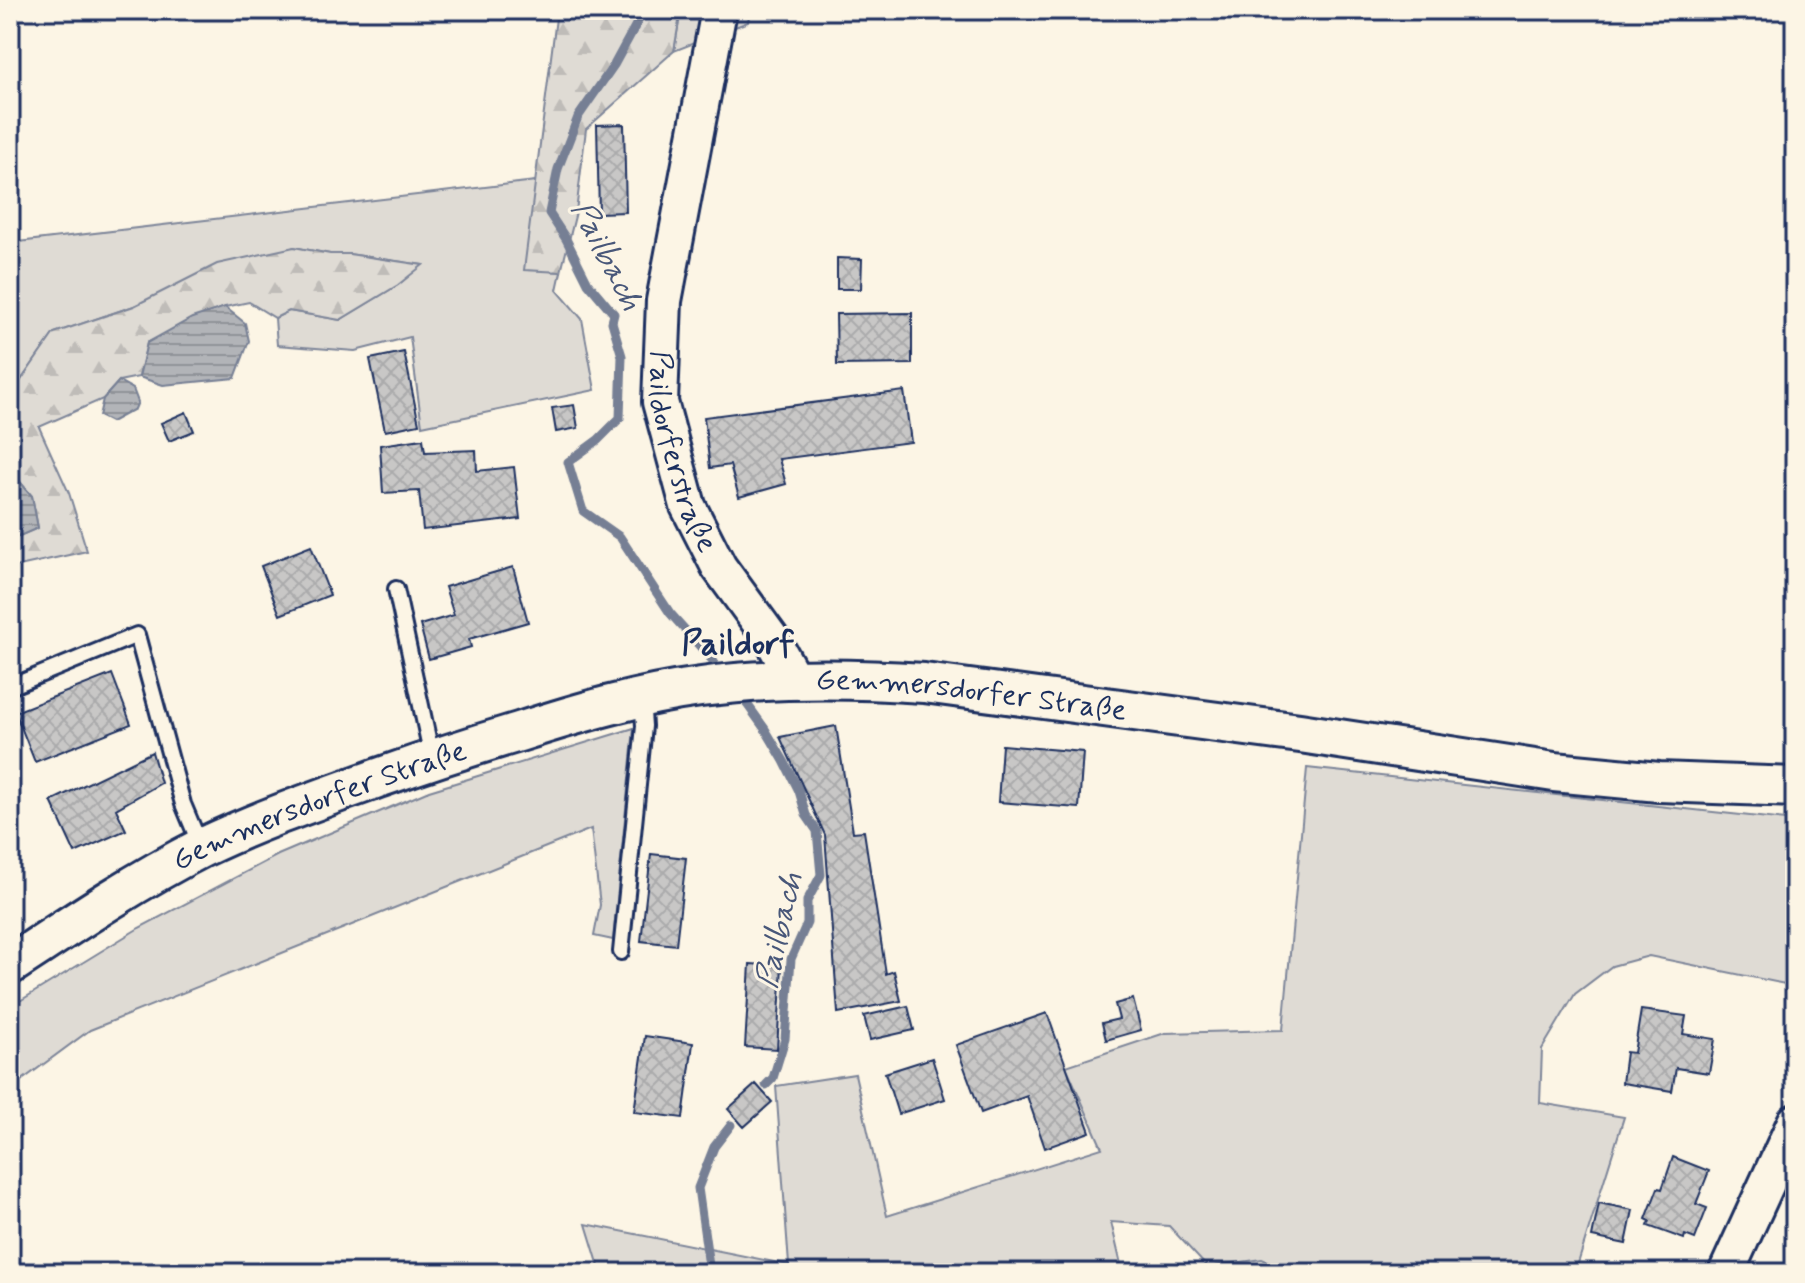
<svg xmlns="http://www.w3.org/2000/svg" width="1805" height="1283" font-family="Mynerve,sans-serif">
<style>
.grass{fill:#dfdbd4;stroke:#7d8599;stroke-width:2}
.forest{fill:url(#forest-firs);stroke:#7d8599;stroke-width:2}
.water{fill:url(#water-rules);stroke:#767f94;stroke-width:2}
.lines{fill:none;stroke-linecap:round;stroke-linejoin:round}
.stream{stroke:#767f94;stroke-width:9}
.building{fill:url(#building-cross-hatch);stroke:#1b2f5e;stroke-width:2}
.service-casing{stroke:#1b2f5e;stroke-width:20}
.tertiary-casing{stroke:#1b2f5e;stroke-width:40}
.secondary-casing{stroke:#1b2f5e;stroke-width:44}
.service{stroke:#fcf5e5;stroke-width:14}
.tertiary{stroke:#fcf5e5;stroke-width:34}
.secondary{stroke:#fcf5e5;stroke-width:38}
.labels{text-anchor:middle;stroke-width:6;stroke-linejoin:round;paint-order:stroke}
.street-label{font-size:30px;fill:#1b2f5e;stroke:#fcf5e5}
.water-label{font-size:32px;font-style:italic;fill:#485779;stroke:#fcf5e5}
.quarter-label{font-size:34px;font-weight:bold;fill:#1b2f5e;stroke:#fcf5e5}
</style>
<defs>
<pattern id="forest-firs" width="22" height="20" patternUnits="userSpaceOnUse" patternTransform="scale(2)"><rect width="22" height="20" fill="#dfdbd4"/><path d="M5 1l3.5 6h-7zM16 11l3.5 6h-7z" fill="#bfbcb8"/></pattern>
<pattern id="water-rules" width="6" height="5" patternUnits="userSpaceOnUse" patternTransform="scale(2)"><rect width="6" height="5" fill="#b2b4b8"/><path d="M0 2.5h6" fill="none" stroke="#909399"/></pattern>
<pattern id="building-cross-hatch" width="8" height="8" patternUnits="userSpaceOnUse" patternTransform="scale(2)"><rect width="8" height="8" fill="#c8c7c6"/><path d="M0 0l8 8M0 8l8-8" fill="none" stroke="#ababac"/></pattern>
</defs>
<rect width="100%" height="100%" fill="#fcf5e5"/>
<filter id="ink" filterUnits="userSpaceOnUse"><feTurbulence type="fractalNoise" baseFrequency=".0125" numOctaves="2"/><feDisplacementMap in="SourceGraphic" scale="16" xChannelSelector="R" yChannelSelector="G"/><feConvolveMatrix kernelMatrix="1 2 1 2 8 2 1 2 1" color-interpolation-filters="sRGB"/></filter>
<g filter="url(#ink)">
<path class="grass" d="M681 10H750L748 22 674 51Z
M536 181 525 269 561 272 557 290 582 319 595 390 422 426 410 337 355 351 277 345 275 318 289 311 340 320 398 285 422 265 349 254H330L294 247 134 306 54 333 10 396V243Z
M634 728 613 940 594 936 600 905 591 829 90 1030 10 1089V1007L139 928 278 855 429 791Z
M1307 768 1795 821V986L1649 956 1612 966 1575 994 1542 1049 1540 1103 1624 1117 1575 1273H1295L1262 1259 1207 1267 1169 1226 1111 1222 1123 1273H601L586 1224 789 1265 776 1086 855 1074 887 1216 1102 1148 1066 1066 1165 1033 1283 1030Z"/>
<path class="forest" d="M557 10H681L674 51 586 129 576 212 561 272 524 270Z
M294 247 330 254H349L423 265 398 285 340 320 289 311 275 318 249 302 225 307 147 343 139 377 119 381 103 399 39 427 69 493 87 551 10 568V540L38 528 32 496 10 470V396L54 333 134 306 217 264Z"/>
<path class="water" d="M225 307 245 323 249 341 235 378 163 385 139 377 147 343 192 318Z
M119 381 133 389 138 402 135 409 111 422 99 416 103 399Z
M10 470 32 496 38 528 10 540Z"/>
<g class="lines">
<path class="stream" d="M644 10 614 65 578 117 558 169 549 213 566 239 588 283 614 314 612 322 622 356 620 418 598 440 568 462 583 511 620 537 670 613 714 662
M747 704 765 729 784 761 799 791 806 815 817 831 821 875 807 901V923L791 959 785 1039 773 1078 766 1085
M710 1273 698 1188 714 1147 731 1125"/>
</g>
<path class="building" d="M624 124 626 212 599 213 597 125Z
M837 258 862 259 861 289H837Z
M912 313V364L837 365 836 314Z
M404 352 419 424 385 431 370 359Z
M904 391 911 442 779 459 786 484 739 497 730 465 710 468 704 417Z
M574 405 578 428 556 432 552 408Z
M186 412 194 431 169 441 161 423Z
M423 439 425 452 476 450 477 471 514 467 520 519 423 530 419 491 383 493 380 445Z
M311 546 330 595 280 615 261 566Z
M513 567 528 622 469 639 471 647 429 659 420 625 454 615 445 587Z
M112 674 131 724 35 762 15 712Z
M836 726 853 832 864 831 886 974 894 971 901 1001 838 1013 825 835 780 737Z
M1002 745 1083 752 1079 808 998 802Z
M152 752 161 783 116 809 126 830 75 853 51 801Z
M651 854 686 858 676 945 641 941Z
M750 964 782 966 777 1049 745 1047Z
M1133 999 1141 1030 1106 1040 1102 1023 1119 1019 1115 1004Z
M908 1006 914 1030 870 1040 864 1016Z
M1641 1010 1686 1016 1683 1034 1715 1039 1709 1073 1676 1068 1672 1091 1622 1083 1626 1052 1634 1053Z
M1047 1013 1090 1132 1045 1148 1027 1096 981 1113 956 1045Z
M645 1036 693 1043 683 1118 634 1112Z
M932 1058 945 1099 898 1114 885 1073Z
M756 1084 772 1102 744 1127 728 1109Z
M1673 1157 1709 1171 1696 1204 1707 1208 1695 1239 1685 1235 1684 1239 1648 1226 1650 1221 1646 1219 1658 1188 1662 1189Z
M1599 1203 1633 1210 1626 1244 1592 1237Z"/>
<g class="lines">
<g class="service-casing">
<path id="service" d="M396 589 432 757
M10 687 137 635 183 804 201 847
M621 952 644 726 642 698"/>
</g>
<g class="tertiary-casing">
<g id="tertiary">
<path id="s1" d="M719 10 664 301 660 402 688 506 719 567 773 641 794 679"/>
<path d="M1726 1273 1795 1122"/>
</g>
</g>
<g class="secondary-casing">
<g id="secondary">
<path id="s2" d="M10 965C72 924 134 882 201 848 259 820 320 799 381 777 426 761 472 746 519 732 578 713 639 695 701 687 775 677 850 678 924 683L1300 733 1554 772 1659 782 1795 787"/>
</g>
</g>
<use href="#service" class="service"/>
<use href="#tertiary" class="tertiary"/>
<use href="#secondary" class="secondary"/>
</g>
</g>
<g class="labels">
<g class="street-label">
<text dy="10" stroke="none"><textPath href="#s1" startOffset="450">Paildorferstraße</textPath></text>
<text dy="10" stroke="none"><textPath href="#s2" startOffset="1022">Gemmersdorfer Straße</textPath></text>
<text dy="10" stroke="none"><textPath href="#s2" startOffset="350">Gemmersdorfer Straße</textPath></text>
</g>
<g class="water-label">
<text transform="translate(608 255) rotate(63)" y="11">Pailbach</text>
<text transform="translate(778 930) rotate(-77)" y="11">Pailbach</text>
</g>
<g class="quarter-label">
<text x="738" y="654">Paildorf</text>
</g>
</g>
<rect width="1805" height="1283" fill="none" stroke="#fcf5e5" stroke-width="40"/>
<rect x="20" y="20" width="1765" height="1243" fill="none" stroke="#1b2f5e" stroke-width="3" filter="url(#ink)"/>
</svg>
